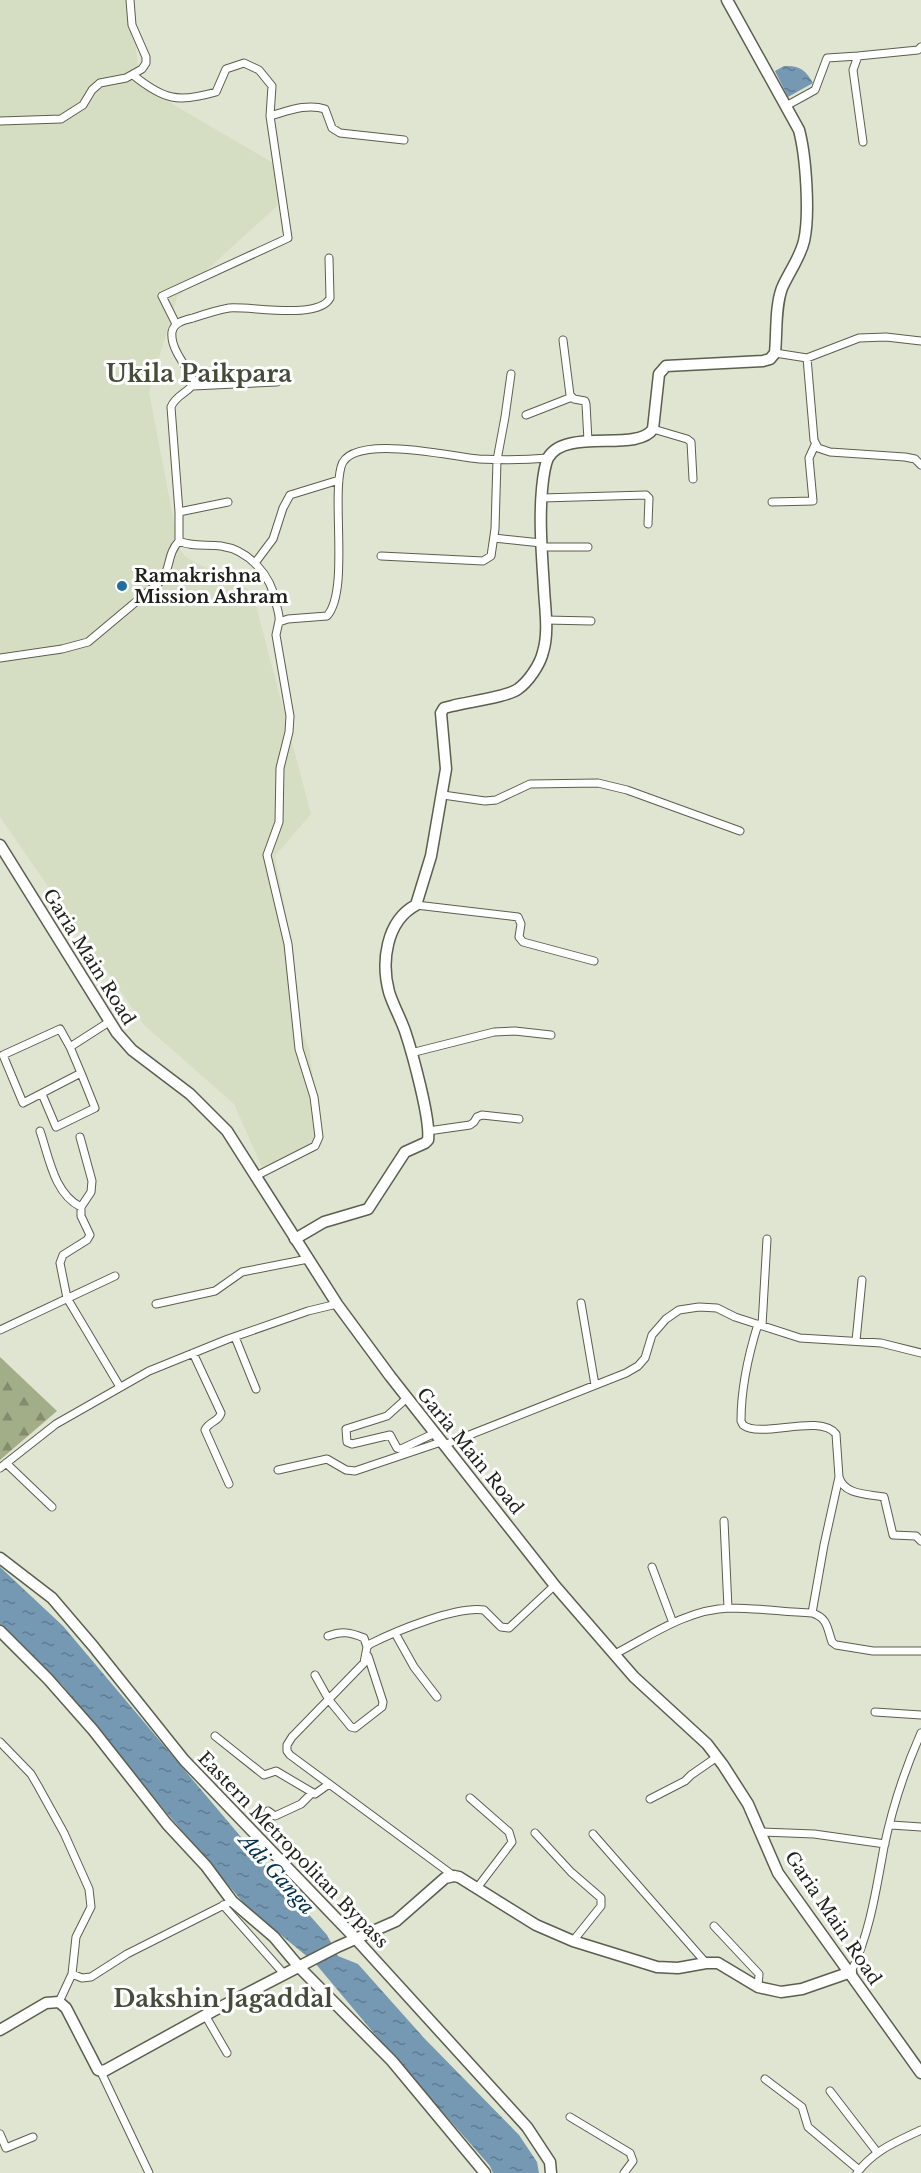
<svg xmlns="http://www.w3.org/2000/svg" width="921" height="2173" font-family="'Libre Baskerville',serif">
<style>
.built{fill:#d5dec2}
.forest{fill:url(#forest-firs)}
.water{fill:url(#water-ripples)}
.lines{fill:none;stroke-linecap:round;stroke-linejoin:round}
.street-casing{stroke:#5a5f4e;stroke-width:9}
.secondary-casing{stroke:#5a5f4e;stroke-width:13}
.primary-casing{stroke:#5a5f4e;stroke-width:13}
.street{stroke:#fff;stroke-width:7}
.secondary{stroke:#fff;stroke-width:10}
.primary{stroke:#fff;stroke-width:10}
.poi-dot{fill:#226da0;stroke:#fff;stroke-width:2}
.labels{text-anchor:middle;stroke-width:6;stroke-linejoin:round;paint-order:stroke}
.poi-label{font-size:18px;font-weight:bold;fill:#1e2019;stroke:#fff;text-anchor:start}
.street-label{font-size:18px;fill:#1e2019;stroke:#fff}
.water-label{font-size:20px;font-style:italic;fill:#022f4b;stroke:#fff}
.district-label{font-size:24px;font-weight:bold;fill:#464b3a;stroke:#fff}
</style>
<defs>
<pattern id="forest-firs" width="22" height="20" patternUnits="userSpaceOnUse" patternTransform="scale(1.5)"><rect width="22" height="20" fill="#a2ae87"/><path d="M5 1l3.5 6h-7zM16 11l3.5 6h-7z" fill="#838d6e"/></pattern>
<pattern id="water-ripples" width="26" height="14" patternUnits="userSpaceOnUse" patternTransform="scale(1.5)"><rect width="26" height="14" fill="#7598b3"/><path d="M2 4q2-2 4 0t4 0M15 11q2-2 4 0t4 0" fill="none" stroke="#5f7c91"/></pattern>
</defs>
<rect width="100%" height="100%" fill="#dfe5d1"/>
<path class="built" d="M0 0H131L140 85 275 164 277 206 177 297 149 392 179 549 186 557 202 566 238 580 249 591 256 606 311 814 275 856 293 953 300 1028 309 1048 322 1145 266 1176 234 1104 144 1025 0 817Z"/>
<path class="forest" d="M0 1357 57 1411 0 1460Z"/>
<path class="water" d="M784 66C799 65 806 70 813 83L788 97 775 71Z
M0 1567 63 1626 257 1856 327 1935 338 1956 358 1964 424 2038 519 2135 537 2162 539 2173H493L490 2166 388 2050 315 1963 247 1907 166 1812 63 1686 0 1626Z"/>
<g class="lines">
<g class="street-casing">
<path id="street" d="M133 75C164 100 178 103 216 92L226 69 244 63 259 70 272 86 270 116 288 238 162 296 176 324
M786 106 815 90 827 58 858 56
M270 116C288 111 307 103 325 109L332 128 340 133 404 140
M0 121 61 119 83 105 92 90 100 83 126 78 142 69 146 63V57L132 25 130 0
M863 142 853 70 858 56 918 50 921 47
M563 340 570 395 574 399 585 401 586 404 588 441
M775 353 807 358 814 440 818 448 830 452 905 457 915 459 921 465
M807 358 859 338 886 337 921 341
M193 386 277 382
M526 415 572 397
M653 429 687 439 691 442 693 479
M542 498 646 495 649 498 648 524
M772 502 813 501 809 458 815 445
M179 512 228 502
M494 538 541 543
M541 547H588
M381 556 483 561 491 556 495 529 497 460 505 417 511 374
M255 563 273 539 283 508 290 495 339 480
M546 620 591 621
M279 622 288 619 327 616C349 592 332 502 341 467 349 432 453 457 479 459 502 460 525 460 548 458
M0 658 62 649 88 642 162 580C171 567 167 554 179 541
M443 795 485 801 496 800 530 784 598 783 627 790 740 831
M416 905 518 917 521 924 519 937 523 942 594 961
M70 1047 81 1073
M411 1053 494 1032 515 1031 551 1035
M42 1094 56 1127 95 1108 81 1073 23 1103 3 1055 60 1029 70 1047 109 1022
M40 1131C49 1157 54 1194 81 1207
M428 1131 470 1125 474 1122 477 1117 482 1115 519 1119
M80 1137 92 1181 91 1192 81 1207V1216L90 1235 87 1240 63 1255 60 1263 67 1298 120 1387
M256 1176 315 1146 319 1137 314 1097 299 1049 288 944 267 855 279 822 280 768 289 732 290 716 276 635C277 630 278 626 279 621 280 616 277 608 276 603 271 575 249 550 221 546 207 544 191 547 179 541V512L171 407C176 394 191 392 194 382 188 367 170 350 172 332 174 322 185 320 193 318 205 314 217 310 229 308 251 306 319 320 330 298L329 258
M581 1303 595 1385
M156 1304 215 1291 242 1272 308 1259
M758 1324C748 1356 741 1388 741 1421L743 1425C761 1439 820 1413 836 1434L839 1477 824 1545 812 1613
M762 1326 767 1239
M0 1330 115 1276
M235 1337 256 1389
M856 1341 862 1280
M193 1353 221 1413C219 1422 209 1421 205 1430L229 1484
M407 1398 387 1416 346 1429 347 1442 352 1444 390 1435 397 1448 401 1449 435 1433
M444 1445 626 1373 638 1366 645 1358 652 1335 666 1319 679 1310 699 1307 717 1308 735 1317 800 1338 881 1343 921 1353
M6 1463 52 1507
M0 1468 56 1424 149 1371 228 1339 308 1311 337 1304
M278 1470 327 1459 346 1470 355 1471 441 1442
M839 1477C844 1495 867 1494 884 1497L893 1535 916 1536 921 1541
M724 1521 728 1608
M652 1567 673 1623
M395 1633 414 1667 437 1697
M328 1636C342 1631 350 1632 364 1638L367 1647
M615 1654C651 1635 688 1609 730 1608 757 1608 785 1612 812 1613 828 1618 827 1628 832 1642L836 1645 873 1651H921
M315 1675 329 1700 351 1727 355 1728 382 1707 383 1702 368 1656
M875 1712 921 1715
M215 1736 264 1775 276 1771 315 1794 329 1784
M0 1742 31 1774 38 1786 64 1833 89 1889 91 1907 76 1937 72 1974 59 2002
M470 1798 509 1832 512 1842 477 1888
M650 1799 685 1781 691 1775 717 1757
M268 1811 275 1816 301 1804 312 1793
M891 1825 921 1827
M759 1832 814 1834 885 1844
M535 1833 571 1872 601 1898V1906L573 1941
M593 1834 706 1963
M454 1876 290 1755 287 1751V1745L292 1737 364 1663 367 1647 370 1644C396 1631 456 1606 484 1610L501 1627 509 1628 555 1585
M223 1905 285 1975
M714 1926 759 1974 758 1987
M851 1972C870 1933 876 1890 884 1847 892 1809 905 1769 921 1733
M72 1974 82 1978 91 1977 127 1954 232 1901
M205 2015 227 2053
M101 2072 149 2173
M765 2079 802 2107 808 2127 859 2170
M830 2091 877 2152
M570 2117 630 2153 633 2161 624 2173
M0 2134 6 2148 33 2137
M857 2173C874 2150 896 2142 921 2130"/>
</g>
<g class="secondary-casing">
<path id="secondary" d="M295 1239 324 1222 368 1209 405 1152 425 1143 428 1140C431 1120 412 1052 405 1031 400 1017 393 1005 389 992 381 962 386 921 416 905L431 856 446 769 441 713 444 708 452 706C466 702 508 697 518 689 528 682 540 665 543 652 549 632 545 609 544 589 542 555 539 522 542 489 543 479 544 467 548 458 565 427 637 453 653 429L659 374 666 366 763 361 770 359 775 353C777 332 775 307 782 288 789 272 800 258 804 241 810 215 806 156 799 130L727 0
M0 2030 46 2003 59 2002 66 2008 98 2070 104 2071 213 2011 337 1947 396 1921 445 1878 454 1876 459 1877 536 1925 573 1941 657 1967 678 1968 706 1963H718L758 1987 781 1992 802 1989 851 1972"/>
</g>
<g class="primary-casing">
<path id="primary" d="M0 845 117 1033 132 1050 190 1094 227 1131 337 1304 390 1376 556 1587 634 1677 707 1744 723 1765 748 1804 778 1873 921 2073
M0 1558 52 1598 93 1646 184 1760 355 1938 527 2127 550 2162 551 2173
M0 1631 48 1679 93 1730 167 1824 206 1866 232 1901 274 1937 300 1968 392 2061 485 2173"/>
</g>
<use href="#street" class="street"/>
<use href="#secondary" class="secondary"/>
<use href="#primary" class="primary"/>
</g>
<circle class="poi-dot" cx="122" cy="586" r="6"/>
<g class="labels">
<g class="poi-label">
<text x="134" y="582">Ramakrishna<tspan x="134" dy="21">Mission Ashram</tspan></text>
</g>
<g class="street-label">
<text transform="translate(89 957) rotate(58)" y="6">Garia Main Road</text>
<text transform="translate(470 1451) rotate(51)" y="6">Garia Main Road</text>
<text transform="translate(293 1850) rotate(46)" y="6">Eastern Metropolitan Bypass</text>
<text transform="translate(833 1918) rotate(56)" y="6">Garia Main Road</text>
</g>
<g class="water-label">
<text transform="translate(277 1874) rotate(48)" y="7">Adi Ganga</text>
</g>
<g class="district-label">
<text x="199" y="382">Ukila Paikpara</text>
<text x="223" y="2007">Dakshin Jagaddal</text>
</g>
</g>
</svg>
